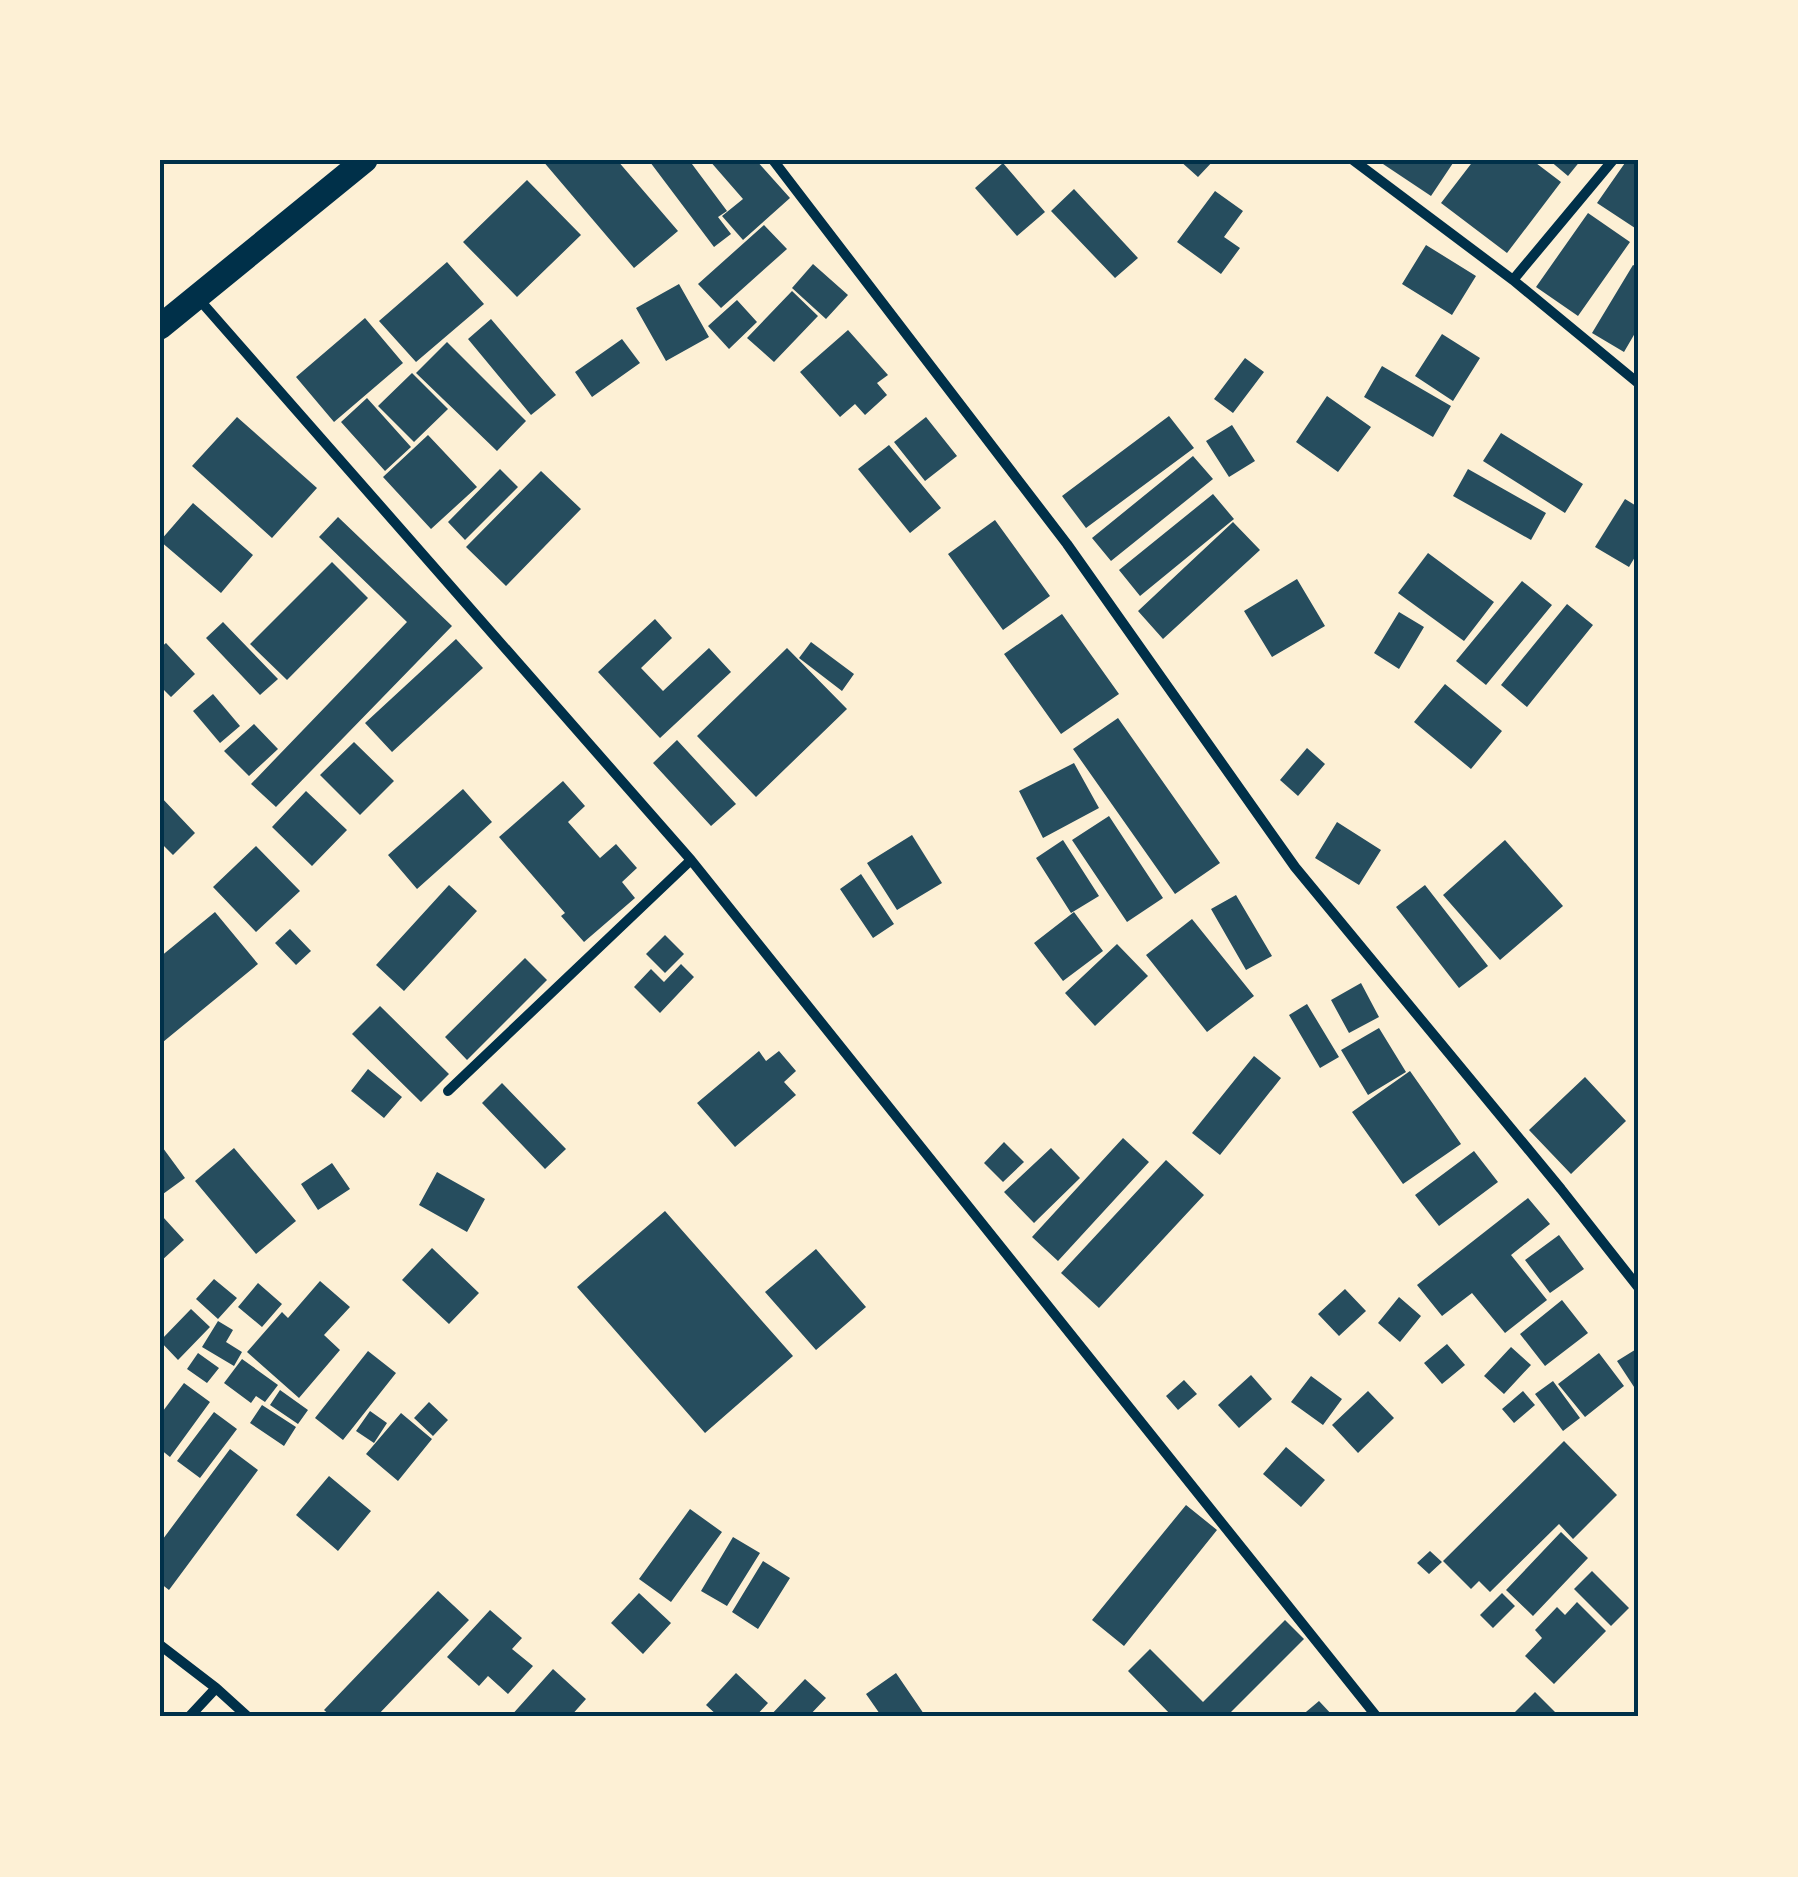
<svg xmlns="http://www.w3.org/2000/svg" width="1798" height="1877" font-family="'Roboto Condensed',sans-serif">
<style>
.building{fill:#264d5e}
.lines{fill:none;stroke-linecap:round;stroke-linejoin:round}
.minor{stroke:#003049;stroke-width:10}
.primary{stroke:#003049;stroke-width:25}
.neatline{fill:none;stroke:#003049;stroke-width:4}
</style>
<rect width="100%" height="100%" fill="#fdf0d5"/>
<path class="building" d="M542 160H617L678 231 634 268Z
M652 160H689L727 211 718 217 731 234 714 247 650 162Z
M709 160H756L790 198 743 240 722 216 743 199Z
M1179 160H1214L1198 177Z
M1377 160H1455L1431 196Z
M1474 160H1532L1561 182 1507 253 1441 203Z
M1549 160H1581L1568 176Z
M1627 160H1638V230L1597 203Z
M1003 163 1045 212 1017 236 975 188Z
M527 180 581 235 517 297 463 242Z
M1074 189 1138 258 1115 278 1051 211Z
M1215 191 1243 211 1224 237 1240 248 1221 274 1177 242Z
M1588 213 1630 242 1578 316 1536 287Z
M764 225 787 249 721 308 698 284Z
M1426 245 1476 276 1452 315 1402 284Z
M447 262 484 304 416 362 379 321Z
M813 264 848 295 826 319 792 288Z
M1633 265 1638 267V328L1624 352 1592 333Z
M679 284 709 337 666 361 636 308Z
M792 291 818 316 774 362 747 338Z
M737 300 757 322 729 349 708 326Z
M365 318 403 363 334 422 296 377Z
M491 319 556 395 531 415 468 339Z
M848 330 888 375 877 383 887 395 865 415 855 404 840 417 800 372Z
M1442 334 1480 358 1453 401 1415 376Z
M622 339 640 363 592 397 575 372Z
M447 342 526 421 497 451 416 373Z
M1245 358 1264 372 1233 413 1214 399Z
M1382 366 1451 406 1433 437 1364 397Z
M412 373 448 409 414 442 378 406Z
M1327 396 1371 427 1338 472 1296 442Z
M367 398 411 447 385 471 341 422Z
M1169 416 1194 448 1086 528 1062 496Z
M237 417 317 488 272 538 192 466Z
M926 417 957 456 925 481 894 442Z
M1232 425 1255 461 1229 477 1206 441Z
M1501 433 1583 484 1565 513 1483 461Z
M428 435 477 487 431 529 383 477Z
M889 445 941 508 910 533 858 469Z
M1193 456 1213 479 1111 561 1092 538Z
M500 469 518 487 465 540 448 522Z
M1468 469 1546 513 1531 540 1453 496Z
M541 471 581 509 506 586 466 547Z
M1213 494 1234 519 1140 596 1119 570Z
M1625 499 1638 507V552L1629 567 1595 547Z
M193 503 253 555 221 593 160 541Z
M338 517 452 626 276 807 251 784 407 622 319 537Z
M995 520 1050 596 1003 630 948 554Z
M1233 522 1260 550 1163 639 1138 611Z
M1428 553 1494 602 1464 641 1398 593Z
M332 562 368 598 287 680 250 644Z
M1297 579 1325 626 1272 657 1244 611Z
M1522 581 1552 605 1486 685 1456 661Z
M1567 604 1593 625 1527 707 1501 685Z
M1399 612 1424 627 1399 669 1374 653Z
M1062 614 1119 694 1061 734 1004 654Z
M655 619 672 638 641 668 663 691 709 648 731 672 660 738 598 672Z
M223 622 278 679 260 695 206 638Z
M456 639 483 668 392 752 365 723Z
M811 642 854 674 842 691 799 658Z
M166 643 195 674 171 697 160 686V648Z
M787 648 847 709 756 797 697 736Z
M1445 684 1502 731 1471 769 1414 722Z
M213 694 240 726 220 743 193 711Z
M1118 718 1220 863 1175 894 1073 749Z
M254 724 278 749 249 776 224 751Z
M677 740 736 804 711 826 653 763Z
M354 742 394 781 360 815 320 775Z
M1307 748 1325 764 1298 796 1280 780Z
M1074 763 1099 808 1043 838 1019 791Z
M563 781 585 806 568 822 600 858 616 844 637 868 622 882 635 898 584 942 561 916 565 913 499 837Z
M463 789 492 822 417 889 388 855Z
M306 791 347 830 312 866 272 827Z
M160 796 195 833 173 855 163 845 160 848Z
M1109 816 1163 898 1127 922 1072 840Z
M1337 822 1381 850 1359 885 1315 858Z
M912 835 942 883 897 910 867 863Z
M1063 840 1099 896 1071 913 1036 858Z
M1505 840 1563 906 1500 960 1443 895Z
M256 846 300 891 256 932 213 887Z
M861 874 894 924 873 938 840 889Z
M449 885 477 911 404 991 376 965Z
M1425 885 1488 966 1459 988 1396 907Z
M1236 895 1272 956 1246 970 1211 909Z
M215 912 258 964 163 1042 160 1038V957Z
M1074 912 1103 951 1063 981 1034 943Z
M1192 919 1254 996 1207 1032 1146 955Z
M290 929 311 951 296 965 275 943Z
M665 935 684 954 665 973 646 954Z
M1117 944 1148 976 1095 1026 1065 993Z
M525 958 547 980 467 1060 445 1037Z
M681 964 694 977 660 1013 634 987 651 969 664 982Z
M1361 983 1379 1017 1349 1033 1331 1000Z
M1307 1004 1339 1057 1320 1068 1289 1015Z
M380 1006 449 1074 421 1102 352 1034Z
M1379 1028 1406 1072 1368 1095 1341 1050Z
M759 1051 766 1061 779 1051 796 1071 784 1082 796 1095 735 1147 697 1103Z
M1254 1056 1281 1078 1220 1155 1192 1133Z
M368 1069 402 1097 384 1118 351 1091Z
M1410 1071 1461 1144 1403 1184 1352 1112Z
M1585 1077 1626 1121 1571 1174 1529 1130Z
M502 1083 566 1149 545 1169 482 1103Z
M1123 1138 1149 1162 1058 1261 1032 1237Z
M1004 1142 1024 1162 1003 1182 984 1163Z
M160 1144 185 1178 163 1194 160 1190Z
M234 1148 296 1221 256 1254 195 1181Z
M1051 1148 1080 1178 1034 1223 1004 1192Z
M1474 1151 1498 1182 1439 1226 1415 1195Z
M1166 1160 1204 1195 1099 1308 1061 1273Z
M332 1163 350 1189 318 1210 301 1184Z
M437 1172 485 1199 467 1232 419 1205Z
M1528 1198 1550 1224 1511 1255 1547 1300 1505 1333 1472 1293 1442 1316 1417 1285Z
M665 1211 793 1356 705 1433 577 1287Z
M163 1217 184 1240 160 1262V1219Z
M1559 1235 1584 1269 1550 1293 1525 1260Z
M432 1248 479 1293 449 1324 402 1280Z
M816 1249 866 1307 816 1350 765 1292Z
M214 1279 237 1298 218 1319 196 1299Z
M320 1281 350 1307 324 1335 340 1350 299 1398 247 1352 282 1312 288 1318Z
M258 1283 282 1304 262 1327 238 1307Z
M1345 1289 1366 1311 1339 1336 1318 1314Z
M1399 1297 1421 1316 1400 1342 1378 1323Z
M1562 1300 1588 1333 1545 1366 1520 1334Z
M191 1309 210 1327 178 1360 160 1341Z
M218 1321 233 1330 226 1342 242 1352 234 1366 202 1347Z
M1447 1344 1465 1365 1442 1384 1424 1363Z
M1511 1347 1531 1365 1504 1394 1484 1376Z
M1638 1348V1393L1617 1361Z
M368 1351 396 1373 343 1440 315 1418Z
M198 1353 219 1368 207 1383 187 1369Z
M1599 1353 1624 1386 1585 1417 1558 1384Z
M242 1359 278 1385 265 1402 256 1396 251 1403 224 1383Z
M1251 1375 1272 1399 1239 1428 1218 1405Z
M1311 1376 1342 1399 1323 1425 1291 1402Z
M1184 1380 1197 1394 1178 1410 1166 1396Z
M1553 1381 1580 1418 1563 1431 1535 1394Z
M184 1383 210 1402 170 1457 160 1449V1415Z
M280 1390 308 1410 298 1424 270 1405Z
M1368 1391 1394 1418 1358 1453 1332 1425Z
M1523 1391 1535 1405 1514 1423 1502 1409Z
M429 1402 448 1420 433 1436 414 1418Z
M262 1405 296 1427 284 1446 250 1423Z
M370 1411 387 1423 374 1443 356 1431Z
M214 1412 237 1429 200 1478 177 1461Z
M401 1413 432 1439 398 1481 366 1454Z
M1564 1441 1617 1495 1573 1539 1559 1524 1490 1592 1479 1581 1471 1589 1443 1561Z
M1286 1447 1325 1480 1301 1507 1263 1474Z
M230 1449 258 1470 169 1590 160 1583V1543Z
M329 1476 371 1511 338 1551 296 1515Z
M1186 1505 1217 1530 1124 1646 1092 1620Z
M690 1509 722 1532 671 1602 639 1579Z
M1561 1532 1588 1558 1533 1616 1506 1590Z
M733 1537 760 1553 727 1606 701 1591Z
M1430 1551 1442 1562 1429 1574 1417 1563Z
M763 1561 790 1578 758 1629 732 1612Z
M1592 1571 1629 1608 1611 1626 1574 1589Z
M438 1591 469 1620 376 1717H332L324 1710Z
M639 1593 671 1623 643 1654 611 1623Z
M1502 1593 1515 1606 1493 1628 1480 1615Z
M1577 1602 1606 1631 1554 1684 1525 1656 1542 1638 1535 1630 1557 1607 1565 1615Z
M490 1610 522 1638 512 1649 533 1666 508 1694 488 1676 479 1686 447 1657Z
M1285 1620 1304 1639 1226 1717H1173L1128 1671 1150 1649 1203 1702Z
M553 1669 586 1699 570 1717H510Z
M736 1673 768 1703 755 1717H719L706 1705Z
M896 1673 926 1717H882L866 1694Z
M805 1679 826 1698 808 1717H769Z
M1535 1692 1560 1717H1510Z
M1319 1701 1334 1717H1300Z"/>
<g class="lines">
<path class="minor" d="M773 160 1067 544 1295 867 1561 1189 1638 1287
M1353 160 1513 280 1638 383
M1513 280 1613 160
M197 297 691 860 448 1091
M691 860 1377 1717
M160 1645 216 1688 248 1717
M189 1717 216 1688"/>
<path class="primary" d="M160 327 365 160"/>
</g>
<rect width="1798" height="1877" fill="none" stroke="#fdf0d5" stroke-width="325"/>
<rect x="162" y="162" width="1474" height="1552" class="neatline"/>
</svg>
